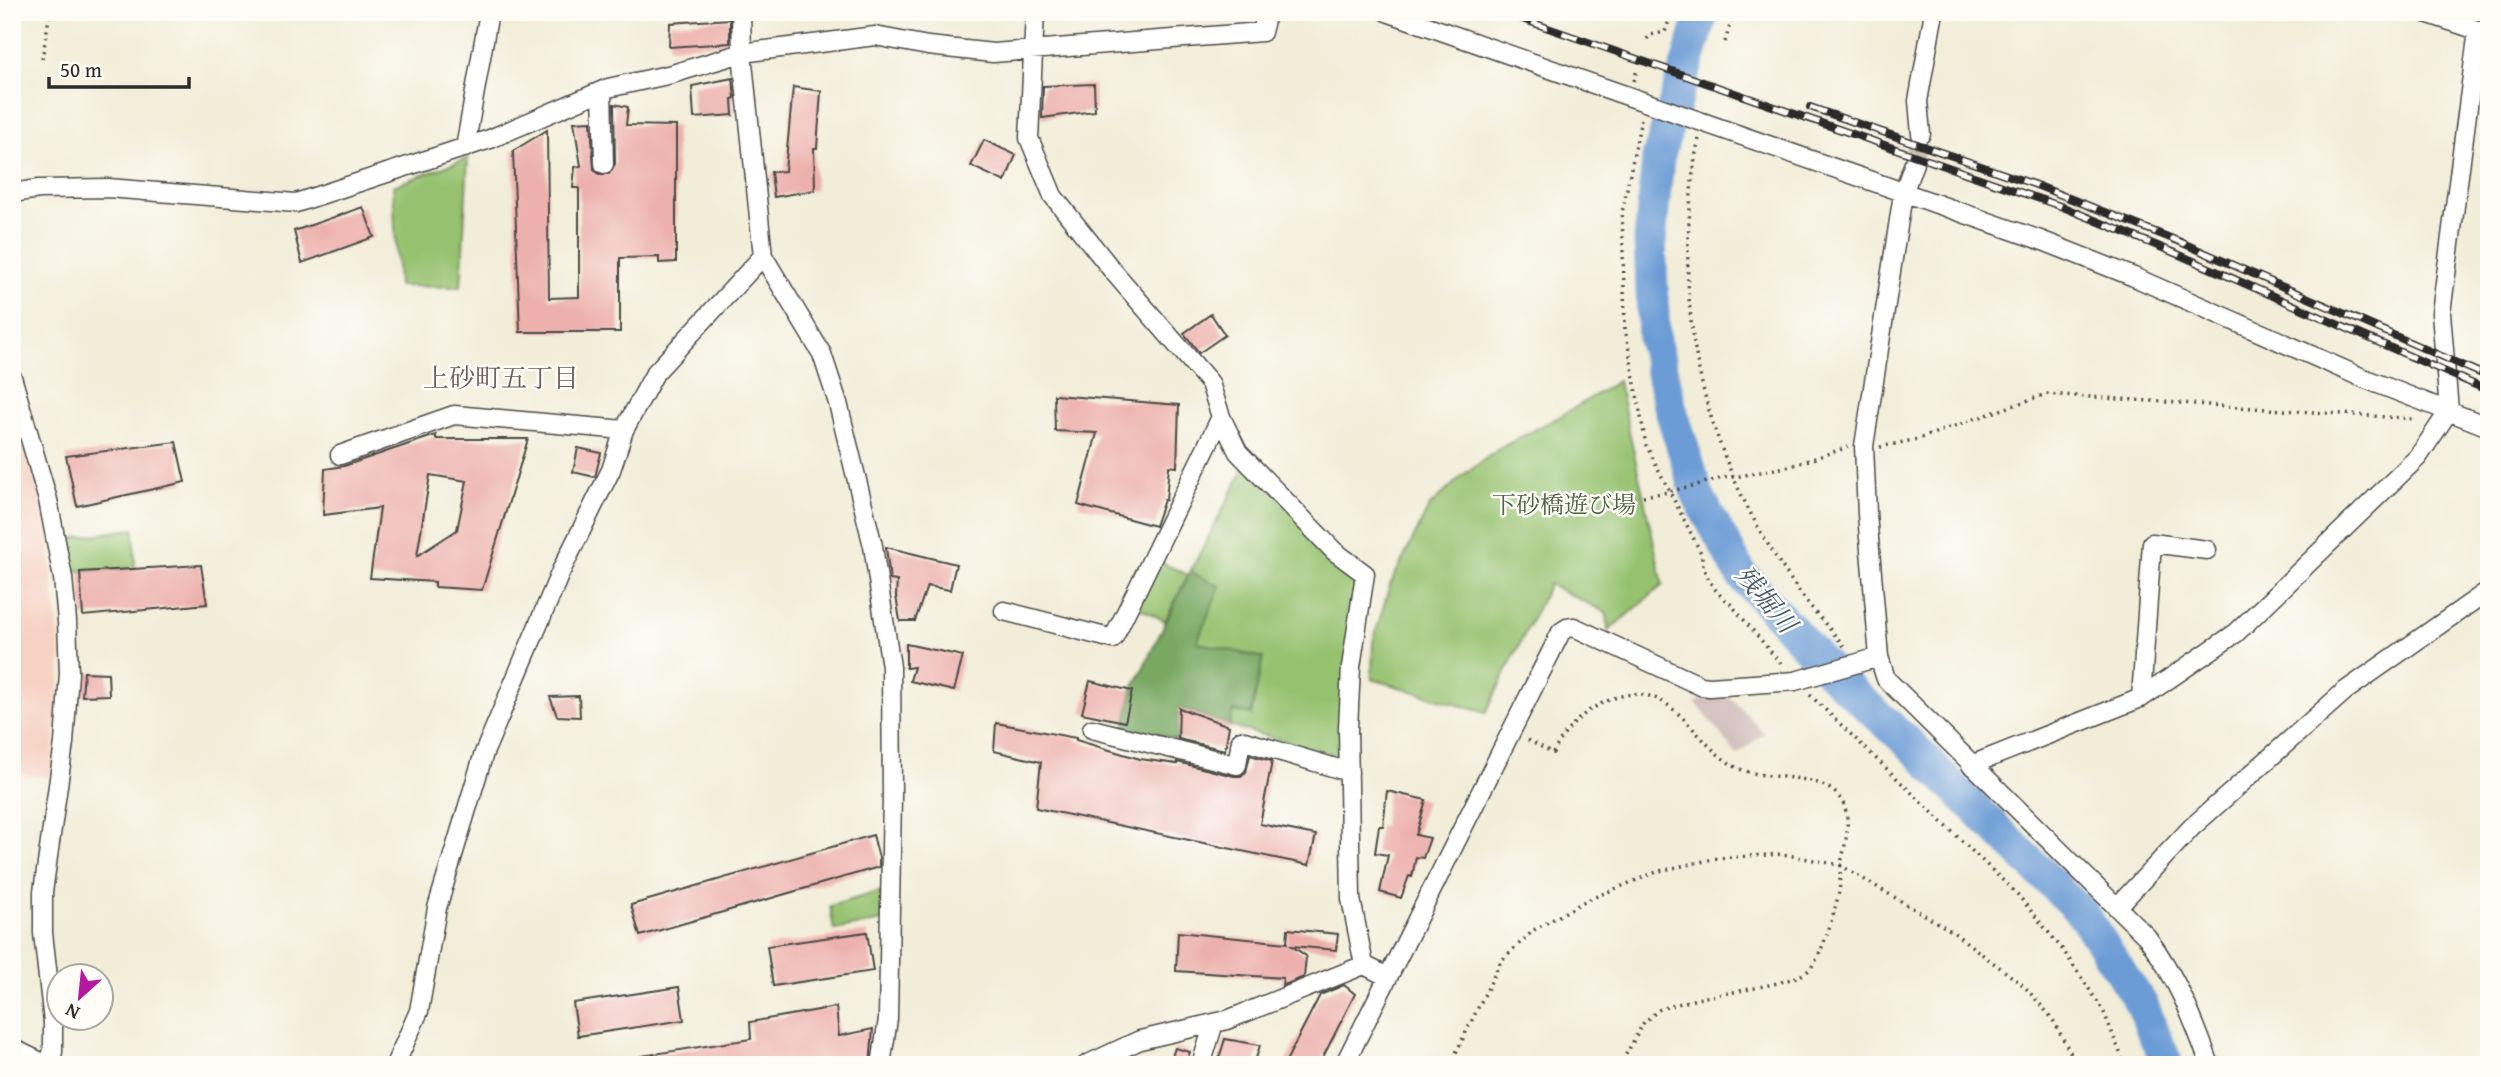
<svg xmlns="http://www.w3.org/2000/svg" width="2501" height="1077" font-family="'Gentium Book Plus','Noto Serif JP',serif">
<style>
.built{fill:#f6d2c3}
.industrial{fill:#d1bfbd}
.green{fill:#96c270;stroke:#60764e;stroke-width:2}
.forest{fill:#78a862;stroke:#526a46;stroke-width:2}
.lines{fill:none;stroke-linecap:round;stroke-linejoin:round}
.river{stroke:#6c9cd6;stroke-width:33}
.building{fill:#edb0ac;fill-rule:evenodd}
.minor-tunnel{stroke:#cac6b5;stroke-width:18;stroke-dasharray:18 9;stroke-linecap:butt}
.minor-casing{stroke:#494845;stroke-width:21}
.path{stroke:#494845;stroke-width:3.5;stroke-dasharray:2 5;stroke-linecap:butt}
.minor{stroke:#fff;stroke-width:18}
.rail-casing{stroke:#2b2b2b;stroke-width:8}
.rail{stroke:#fdfcf7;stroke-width:5;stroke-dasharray:16;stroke-linecap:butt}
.labels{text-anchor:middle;stroke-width:5;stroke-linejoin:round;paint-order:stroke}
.park-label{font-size:24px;fill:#506043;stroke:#fdfcf7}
.neighbourhood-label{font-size:26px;fill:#6f5a58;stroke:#fdfcf7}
.water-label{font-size:26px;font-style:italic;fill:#45586f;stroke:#fdfcf7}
</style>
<rect width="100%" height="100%" fill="#fdfcf7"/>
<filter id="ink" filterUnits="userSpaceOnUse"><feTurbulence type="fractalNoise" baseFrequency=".0143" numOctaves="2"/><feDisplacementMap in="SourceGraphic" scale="14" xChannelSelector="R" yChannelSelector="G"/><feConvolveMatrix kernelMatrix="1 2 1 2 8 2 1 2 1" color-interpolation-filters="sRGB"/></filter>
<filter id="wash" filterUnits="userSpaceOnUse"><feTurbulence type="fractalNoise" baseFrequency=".00686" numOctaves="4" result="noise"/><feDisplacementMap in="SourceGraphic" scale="28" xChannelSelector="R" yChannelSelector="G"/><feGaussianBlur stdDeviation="1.57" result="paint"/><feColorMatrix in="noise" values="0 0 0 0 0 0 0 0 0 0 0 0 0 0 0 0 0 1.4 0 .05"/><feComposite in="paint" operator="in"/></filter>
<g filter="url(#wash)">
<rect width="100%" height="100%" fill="#f2edd8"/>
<path class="built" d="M19 424 46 512 61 659 52 778 12 773V426Z"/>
<path class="industrial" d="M1708 694 1728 695 1764 733 1737 755 1696 703Z"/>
<path class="green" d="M468 158 461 287 398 286 393 186Z
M1618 381 1663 585 1608 631 1607 613 1549 584 1486 713 1372 679 1373 642 1390 585 1429 507 1462 476 1500 448 1561 416Z
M1246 465 1360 573 1348 758 1229 726 1232 710 1251 715 1197 643 1190 572Z
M134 529 135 569 71 571 66 541 79 537Z
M1158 561 1188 575 1165 621 1136 606Z
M884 890 883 921 834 930 830 906Z"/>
<path class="forest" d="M1190 572 1220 586 1197 642 1263 658 1251 715 1233 711 1229 726 1180 708 1178 740 1125 728 1132 691Z"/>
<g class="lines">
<path class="river" d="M1703 12 1658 158 1650 240 1654 340 1671 410 1698 496 1741 574 1835 677 1912 746 2083 914 2142 1005 2167 1065"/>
</g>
<g id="blocks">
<path class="building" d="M730 19V43L669 47 670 23Z
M733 78 735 98 732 99 733 115 694 118 692 86Z
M1094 84 1095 111 1042 118 1043 86Z
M793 87 821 91 817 148H814L815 190 774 197 771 172 785 171Z
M614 104 628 107 626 125 676 126V262L659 263V257L620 258V332H520L513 151 547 130 549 298 579 297V188H573L575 167 581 166 574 122 591 121 594 169 599 174H609L615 164Z
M984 140 1016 155 1005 182 971 166Z
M363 207 374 237 302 263 294 231Z
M1211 314 1225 335 1199 353 1184 333Z
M1054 395 1179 405 1177 467 1169 466 1166 500H1164L1155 526 1078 505 1097 433 1055 431Z
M436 435V439H528L482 590 435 587V582L370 578 380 508 323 515 325 469 344 466ZM430 475 467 481 457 530 417 556Z
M176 442 185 482 77 506 66 456Z
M578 448 601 453 595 477 573 472Z
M886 547 956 564 950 590 927 586 915 621H900L896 596 897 581 890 580Z
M201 565 207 604 83 616 80 572Z
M906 644 963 656 954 691 910 681 914 667 906 668Z
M84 672 108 673 109 695 82 696Z
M1090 681 1132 691 1125 722 1082 713Z
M579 696 580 717 557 716 550 697Z
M1179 708 1229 726 1225 750 1178 739Z
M996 723 1076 738V740L1140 759 1177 764V762L1234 776H1241L1246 772 1250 755 1272 761 1260 824 1316 835 1309 865 1036 808 1041 762 994 751Z
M1387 791 1426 800 1416 835 1430 838 1423 858 1416 857 1412 877 1409 876 1401 898 1380 892 1388 855 1375 853 1379 826H1383Z
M873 835 879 858V867L640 936 631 905Z
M1288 929 1338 934 1336 950 1292 946 1306 956 1304 977 1282 986 1283 978 1176 971 1178 932 1287 943Z
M867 932 873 971 773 986 767 946Z
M1344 985 1355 994 1319 1065H1284L1320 995Z
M679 987 684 1020 578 1036 573 1003Z
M836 1007 839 1036 873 1029 870 1065H641V1056L751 1039 750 1022Z
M1225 1039 1260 1045 1254 1065H1217Z
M1175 1048 1190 1052 1186 1065H1169Z"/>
</g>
</g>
<g filter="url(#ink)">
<use href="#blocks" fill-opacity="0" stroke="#494845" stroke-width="2"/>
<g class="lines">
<path class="minor-tunnel" d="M1914 163 1921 134"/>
<g class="minor-casing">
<path id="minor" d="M741 12 742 53 763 256 822 354 838 403 873 546 891 667 892 795 888 1019 881 1065
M1035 12 1029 138 1053 196 1112 270 1210 383 1221 417 1238 452 1334 551 1365 574 1351 667 1348 728 1351 899 1364 965 1388 977
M1387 12 2043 241 2134 277 2363 378 2489 427
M2423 12 2489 34
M602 91 604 164
M1921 134 1918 101 1934 12
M465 148 489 12
M1914 163 1903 194 1864 446 1867 514 1879 657 1886 679 2147 937C2177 978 2193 1018 2210 1065
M12 193 39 189 108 188 296 203 490 139 608 88 672 74 742 53 875 36 928 46 993 53 1262 32 1267 12
M12 377 48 500 63 578 67 621 69 673 64 743 43 892V933L53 1022V1052L47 1064
M340 455 454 415 624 430
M1004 611 1113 639 1221 417
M2141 698 2152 543 2207 550
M1092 729 1237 765 1241 740 1349 772
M1971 765 2141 698 2236 633 2418 457 2449 411 2441 313 2478 30
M2118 906 2192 827 2345 691 2489 590
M12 1048 47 1065
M395 1065 419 1011 437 908 484 753 561 571 611 470 624 430 655 373 763 256
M1086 1065 1140 1040 1227 1020 1364 965
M1201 1065 1214 1023
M1344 1065 1561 632 1567 628 1574 627 1701 686 1710 687 1795 681 1879 657"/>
</g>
<path class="path" d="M1647 39 1650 35 1665 32 1672 12
M1725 42 1734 12
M42 59 50 12
M1634 81 1637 70
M1641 119 1622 213 1625 328 1646 445 1702 555C1701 571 1715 594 1729 602L1781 664
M1699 139C1692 166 1691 195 1689 223 1680 356 1719 479 1796 587 1811 609 1830 628 1846 649
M1880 447 1918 439 2046 394 2416 419
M1643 496 1669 492 1726 477H1735L1791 466 1848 447
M1810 695 2018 895 2063 950 2103 1010 2125 1065
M1528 740 1553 753C1566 728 1583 711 1609 700 1674 673 1692 747 1740 769 1769 781 1807 772 1833 791 1854 807 1847 837 1842 859 1839 870 1841 880 1839 891 1836 908 1827 936 1820 952 1818 957 1813 966 1809 970 1794 984 1724 993 1701 998 1688 1001 1674 1005 1660 1009L1644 1022 1620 1065
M1450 1065 1501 961 1534 930 1585 901 1659 871 1718 858 1782 854 1840 865 1953 932 2024 986 2052 1018 2077 1065"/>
<use href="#minor" class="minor"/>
<g class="rail-casing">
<path id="rail" d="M1502 12 2063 207 2182 256 2489 391
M1810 107 2036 185 2178 241 2489 377"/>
</g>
<use href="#rail" class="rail"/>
</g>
</g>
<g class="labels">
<g class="park-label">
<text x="1564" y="513">下砂橋遊び場</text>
</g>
<g class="neighbourhood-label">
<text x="501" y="387">上砂町五丁目</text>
</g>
<g class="water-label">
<text transform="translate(1766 599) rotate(50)" y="9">残堀川</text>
</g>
</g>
<rect width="2501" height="1077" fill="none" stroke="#fdfcf7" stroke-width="42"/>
<g transform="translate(80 997) rotate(207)"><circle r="33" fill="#fdfcf7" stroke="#a9a8a5" stroke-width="2"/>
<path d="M0-5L12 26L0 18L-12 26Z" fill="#b5179e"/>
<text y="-10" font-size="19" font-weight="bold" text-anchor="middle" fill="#2b2b2b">N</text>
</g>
<path d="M49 77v10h140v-10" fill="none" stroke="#2b2b2b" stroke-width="3.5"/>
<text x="60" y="77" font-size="21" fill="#2b2b2b" stroke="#fdfcf7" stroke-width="5" paint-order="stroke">50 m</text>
</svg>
